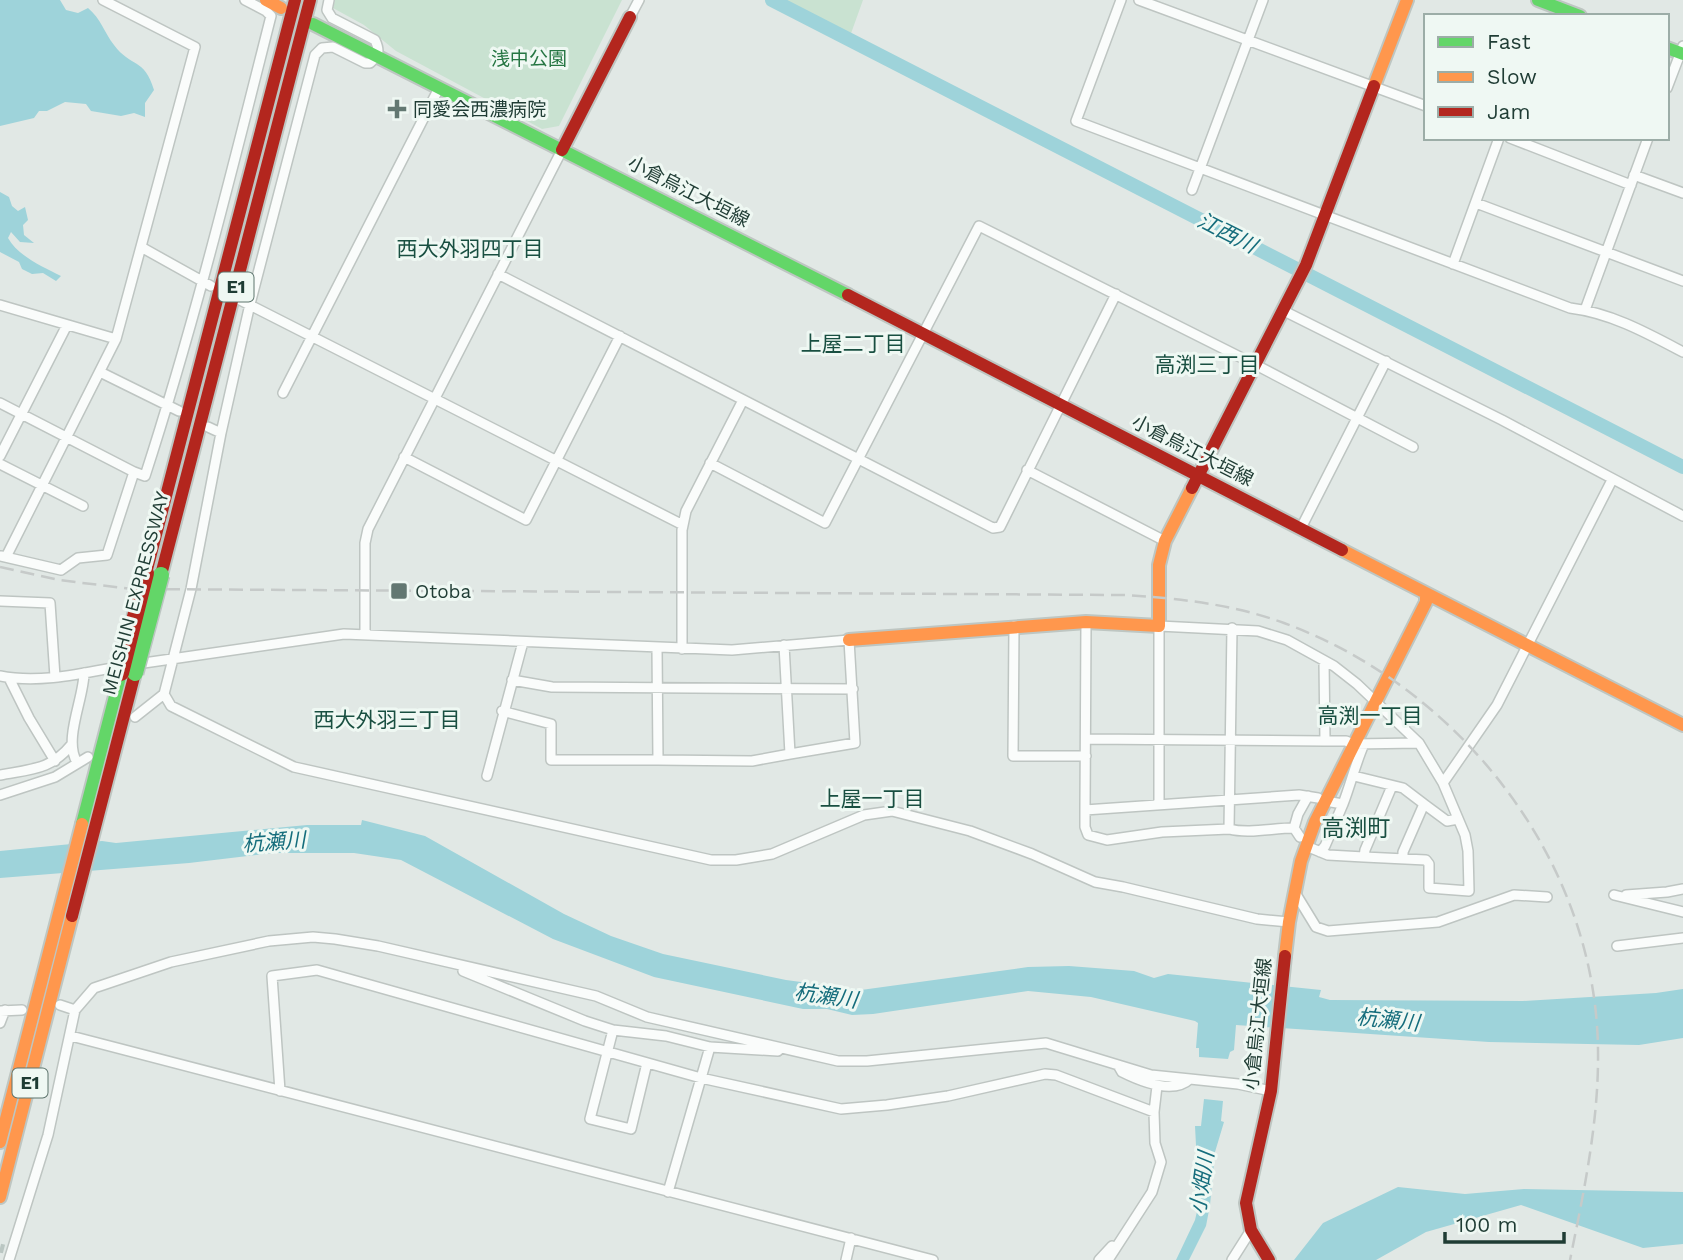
<svg xmlns="http://www.w3.org/2000/svg" width="1683" height="1260" font-family="'Work Sans','Noto Sans JP',sans-serif">
<style>
.green{fill:#c9e2d1}
.water{fill:#9ed3da}
.lines{fill:none;stroke-linecap:round;stroke-linejoin:round}
.river{stroke:#9ed3da;stroke-width:14}
.street-tunnel{stroke:#bac6c2;stroke-width:9;stroke-dasharray:9 4.5;stroke-linecap:butt}
.street-casing{stroke:#bec5c2;stroke-width:12}
.fast-casing{stroke:#bec6c2;stroke-width:16}
.slow-casing{stroke:#bec6c2;stroke-width:16}
.jam-casing{stroke:#bec6c2;stroke-width:16}
.street{stroke:#fafcfb;stroke-width:9}
.fast{stroke:#63d668;stroke-width:12}
.slow{stroke:#ff974d;stroke-width:12}
.jam{stroke:#b3261e;stroke-width:12}
.rail{stroke:#c6cac9;stroke-width:2.5;stroke-dasharray:14 7;stroke-linecap:butt}
.fast-bridge-casing{stroke:#bbc5c1;stroke-width:19;stroke-linecap:butt}
.jam-bridge-casing{stroke:#bbc5c1;stroke-width:19;stroke-linecap:butt}
.fast-bridge{stroke:#63d668;stroke-width:16}
.jam-bridge{stroke:#b3261e;stroke-width:16}
.poi-dot{fill:#637872;stroke:#eff8f3;stroke-width:2.5}
.labels{text-anchor:middle;stroke-width:6;stroke-linejoin:round;paint-order:stroke}
.shield{fill:#eff8f3;stroke:#5d746d;stroke-width:2}
.shield-label{font-size:18px;font-weight:bold;fill:#1f3c34}
.park-label{font-size:19px;fill:#267643;stroke:#eff8f3}
.poi-label{font-size:19px;fill:#1f3c34;stroke:#eff8f3;text-anchor:start}
.street-label{font-size:19px;fill:#1f3c34;stroke:#eff8f3}
.water-label{font-size:21px;font-style:italic;fill:#156d7c;stroke:#eff8f3}
.neighbourhood-label{font-size:21px;fill:#194f41;stroke:#eff8f3}
.quarter-label{font-size:23px;fill:#194f41;stroke:#eff8f3}
</style>
<rect width="100%" height="100%" fill="#e1e8e5"/>
<path class="green" d="M335 0H622L559 126 542 129 396 51 364 25 333 8Z
M772 0H863L849 39Z"/>
<path class="water" d="M0 0H60L66 10 78 13 88 8C101 19 104 32 114 45 131 68 144 57 154 90L145 103V117L134 113 121 116 91 111 86 104 65 102 47 111H39L34 118 0 126Z
M0 192 9 197 12 206 18 211 25 207 28 220 23 225 24 235 34 243 20 242 11 232 8 238C18 256 43 267 61 276L56 281 43 273 32 274 22 269 19 262 0 252Z
M362 820 425 836 564 914 611 936 663 954 786 980 861 990 1028 967 1069 966 1134 971 1154 978 1168 974 1321 990 1319 997 1330 1000 1523 1001 1656 993 1683 989V1038L1639 1045 1489 1042 1236 1025 1234 1050 1230 1052 1228 1059 1199 1057V1048H1196L1198 1023 1195 1021 1091 997 1028 991 873 1014 852 1015 827 1009H803L654 977 553 939 401 860 354 853H272L189 863 0 878V851L102 841 116 843 307 825H361Z
M1204 1099 1223 1101 1221 1121 1224 1122 1215 1152 1210 1205 1206 1226 1189 1260H1176L1195 1220 1199 1203 1195 1126H1201Z
M1398 1187 1465 1194 1524 1189 1683 1192V1244L1643 1248 1521 1205 1426 1232 1376 1260H1294L1323 1223Z"/>
<g class="lines">
<path class="river" d="M772 0 1683 467"/>
<path class="street-tunnel" d="M0 1248 4 1249"/>
<g class="street-casing">
<path id="street" d="M1121 0 1076 121 1570 308C1611 313 1647 333 1683 352
M1139 0 1426 106
M630 17 639 0
M1667 88 1683 46
M1510 138 1631 185
M1634 175 1683 193
M1192 190 1263 0
M1476 203 1683 281
M141 247 211 286
M1453 264 1499 138
M498 274 993 528 1000 527 1116 294
M240 300 683 525
M0 305 116 339
M1585 310 1648 138
M1284 311 1502 420 1683 516
M100 372 179 411
M283 393 439 88
M0 403 134 472 145 476C194 325 232 170 271 16L266 11 245 0
M208 427 221 433
M0 456 67 325
M404 457 526 520 620 336
M710 463 825 523 979 226 1256 365 1413 447
M0 464 83 506
M1027 470 1165 541
M1301 528 1386 361
M1 556 61 570 78 558 107 555 134 472
M6 557 116 339 195 47 103 0
M0 601 50 603 55 677
M1086 622 1085 810 1299 795 1318 798
M1014 626 1013 756H1086
M1232 628 1229 829C1249 834 1273 828 1294 828
M365 635V543L368 529 562 150
M682 649V530L686 511 743 400
M1324 661 1325 741H1346L1353 744 1419 743
M137 664 344 634 732 650 849 640 855 743 790 754 784 645
M0 676C40 684 84 673 123 666
M9 678 29 718 55 761
M512 680 552 687 853 689
M164 694 171 706 294 767 711 860H736L772 854 864 815 892 811 970 831 1032 854 1095 882 1123 887 1257 919 1289 922
M502 711 551 724V760H658L657 648
M135 717 164 694 191 589 221 433 250 304 315 55 322 48 333 47 365 63H370C379 55 380 51 375 40L332 18 327 10 329 0
M1087 739 1325 741
M658 760 752 761 790 754
M77 762C63 740 84 698 84 673
M0 775C32 769 51 770 72 744
M487 776 523 642
M1354 776 1403 788 1424 804
M1443 783 1497 705 1612 480
M0 795 55 777 88 757
M1159 803V626L1258 631 1287 640 1334 666 1357 684 1419 743 1443 783 1465 835 1468 851 1469 891 1429 888V864L1426 860 1364 857
M1343 804C1351 783 1355 765 1364 744
M1085 810V827L1088 835 1107 840 1162 832 1229 829
M1300 837 1294 828 1298 814 1308 796
M1311 848 1328 855 1364 857 1365 850 1392 786
M1320 852 1325 846 1343 804 1331 802
M1403 858V852L1424 804 1447 821 1458 819
M1294 891 1316 927 1328 931 1438 922 1514 895 1547 897
M1614 895 1683 912
M1626 895 1667 892 1683 889
M1617 946 1683 938
M463 971 585 1021 613 1030 666 1036 710 1047 778 1051
M60 1005 75 1010
M0 1011 22 1010
M0 1023 5 1010
M613 1030 590 1119 631 1129 647 1063
M71 1036 933 1260
M1118 1065 1122 1072C1140 1081 1173 1095 1190 1079L1238 1084 1271 1091
M280 1091 272 976 317 970 701 1078 841 1109 887 1105 948 1096 1045 1074 1056 1075 1154 1112
M668 1192 710 1047
M9 1260 48 1135 75 1010 94 988 171 962 269 941 313 937 335 939 378 946 596 996 647 1017 838 1061H867L1046 1043 1151 1075 1190 1079
M846 1260 851 1238
M1099 1260 1112 1246
M1108 1260 1152 1192 1161 1162 1155 1143 1154 1112 1157 1086
M1232 1260 1251 1230"/>
</g>
<g class="fast-casing">
<path id="fast" d="M1538 0 1580 16
M313 24 848 295
M1667 48 1683 54
M82 824 121 673"/>
</g>
<g class="slow-casing">
<path id="slow" d="M266 0 281 8
M1374 86 1407 0
M1342 550 1683 725
M849 640 1086 622 1159 626V565L1165 541 1192 488
M1285 956 1289 922 1301 861 1315 822 1426 602V595
M0 1142 82 824
M0 1197 72 916"/>
</g>
<g class="jam-casing">
<path id="jam" d="M562 150 630 17
M848 295 1342 550
M1192 488 1306 265 1374 86
M146 573 295 0
M161 575 310 0
M72 916 135 673
M1269 1260 1251 1230 1246 1203 1271 1091 1285 956"/>
</g>
<use href="#street" class="street"/>
<use href="#fast" class="fast"/>
<use href="#slow" class="slow"/>
<use href="#jam" class="jam"/>
<path class="rail" d="M0 567 59 580 132 589 1123 595C1177 598 1232 604 1284 623 1459 687 1596 860 1598 1050 1599 1121 1584 1191 1570 1260"/>
<g class="fast-bridge-casing">
<path id="fast-bridge" d="M135 673 161 575"/>
</g>
<g class="jam-bridge-casing">
<path id="jam-bridge" d="M121 673 146 573"/>
</g>
<use href="#fast-bridge" class="fast-bridge"/>
<use href="#jam-bridge" class="jam-bridge"/>
</g>
<g class="poi-dot">
<path d="M393.5 98.5h7v7h7v7h-7v7h-7v-7h-7v-7h7z"/>
<rect x="390" y="582" width="18" height="18" rx="3.5"/>
</g>
<g class="labels">
<g class="shield">
<rect x="218.5" y="272.5" width="35" height="29" rx="5"/>
<rect x="12.5" y="1068.5" width="35" height="29" rx="5"/>
</g>
<g class="shield-label">
<text x="236" y="293">E1</text>
<text x="30" y="1089">E1</text>
</g>
<g class="park-label">
<text x="529" y="65">浅中公園</text>
</g>
<g class="poi-label">
<text x="413" y="116">同愛会西濃病院</text>
<text x="415" y="598">Otoba</text>
</g>
<g class="street-label">
<text transform="translate(689 191) rotate(27)" y="7">小倉烏江大垣線</text>
<text transform="translate(1193 450) rotate(27)" y="7">小倉烏江大垣線</text>
<text transform="translate(135 593) rotate(-75)" y="7">MEISHIN EXPRESSWAY</text>
<text transform="translate(1257 1024) rotate(-84)" y="7">小倉烏江大垣線</text>
</g>
<g class="water-label">
<text transform="translate(1227 233) rotate(27)" y="7">江西川</text>
<text transform="translate(274 842) rotate(-4)" y="7">杭瀬川</text>
<text transform="translate(826 996) rotate(8)" y="7">杭瀬川</text>
<text transform="translate(1388 1020) rotate(6)" y="7">杭瀬川</text>
<text transform="translate(1202 1183) rotate(-82)" y="7">小畑川</text>
</g>
<g class="neighbourhood-label">
<text x="470" y="256">西大外羽四丁目</text>
<text x="853" y="351">上屋二丁目</text>
<text x="1207" y="372">高渕三丁目</text>
<text x="1370" y="723">高渕一丁目</text>
<text x="387" y="727">西大外羽三丁目</text>
<text x="872" y="806">上屋一丁目</text>
</g>
<g class="quarter-label">
<text x="1356" y="836">高渕町</text>
</g>
</g>
<rect x="1424" y="14" width="245" height="126" fill="#eff8f3" stroke="#9cada7" stroke-width="2"/>
<rect x="1438" y="37" width="35" height="10" fill="#63d668" stroke="#9cada7" stroke-width="2"/>
<text x="1487" y="49" font-size="21" fill="#1f3c34">Fast</text>
<rect x="1438" y="72" width="35" height="10" fill="#ff974d" stroke="#9cada7" stroke-width="2"/>
<text x="1487" y="84" font-size="21" fill="#1f3c34">Slow</text>
<rect x="1438" y="107" width="35" height="10" fill="#b3261e" stroke="#9cada7" stroke-width="2"/>
<text x="1487" y="119" font-size="21" fill="#1f3c34">Jam</text>
<path d="M1445 1232v10h119v-10" fill="none" stroke="#1f3c34" stroke-width="3.5"/>
<text x="1456" y="1232" font-size="21" fill="#1f3c34" stroke="#eff8f3" stroke-width="5" paint-order="stroke">100 m</text>
</svg>
